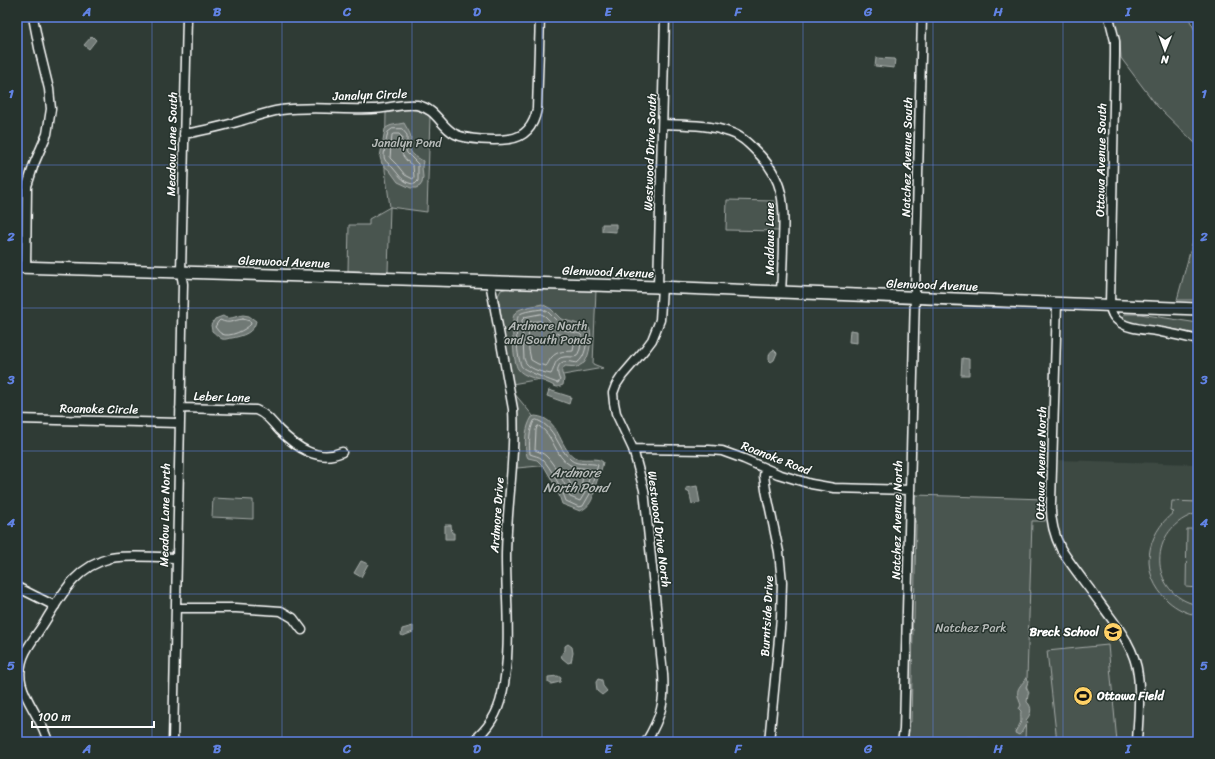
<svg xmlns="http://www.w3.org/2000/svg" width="1215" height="759" font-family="Sriracha,sans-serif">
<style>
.built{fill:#3c4842}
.green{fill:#4a544f;stroke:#a4aaa7}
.water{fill:#707975;stroke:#a9afac}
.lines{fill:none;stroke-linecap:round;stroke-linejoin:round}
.shore{stroke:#c6c9c8;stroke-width:1}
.street-casing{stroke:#fff;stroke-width:11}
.secondary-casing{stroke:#fff;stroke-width:14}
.street{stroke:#26332d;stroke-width:8}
.secondary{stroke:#26332d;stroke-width:11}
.grid{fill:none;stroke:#6183e4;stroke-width:1;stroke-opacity:0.55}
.labels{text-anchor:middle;stroke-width:3;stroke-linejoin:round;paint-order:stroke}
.street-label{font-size:12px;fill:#fff;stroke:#26332d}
.park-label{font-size:12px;fill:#b7bbb9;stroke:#26332d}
.poi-label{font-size:12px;font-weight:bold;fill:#fff;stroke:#26332d;text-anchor:end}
.water-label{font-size:13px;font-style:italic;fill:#b8bcba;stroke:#26332d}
.neatline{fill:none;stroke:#6183e4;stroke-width:1.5}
.grid-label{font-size:13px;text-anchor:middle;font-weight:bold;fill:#6183e4}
</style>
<rect width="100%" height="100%" fill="#2f3b35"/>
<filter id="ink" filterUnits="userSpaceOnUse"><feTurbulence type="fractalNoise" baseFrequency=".025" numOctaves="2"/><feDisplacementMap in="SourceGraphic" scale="8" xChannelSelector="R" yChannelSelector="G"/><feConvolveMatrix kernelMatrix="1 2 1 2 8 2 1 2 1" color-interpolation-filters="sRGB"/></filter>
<g filter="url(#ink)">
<path class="built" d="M1058 460 1198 464V742H1025L1032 521H1057Z"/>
<path class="green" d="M1113 17H1188L1198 36V146L1157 106 1121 58 1120 42Z
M408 109 417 110 430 116 427 212 390 207 388 272 348 271 349 225H369V219L390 207 385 170 386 113Z
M727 200 774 201 779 208V231L726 230Z
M1198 222V300H1177Z
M508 288 596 290 593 364 603 368 512 384 498 296 501 290Z
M1124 314H1140L1198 323V334L1155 326 1133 324 1124 321 1123 318Z
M514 393 572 463 517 468 518 421Z
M915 495 1045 499V521H1032L1025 742H908L909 722H911L913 629 912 628V620L914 619 916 522H915Z
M213 498 253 500V519L212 517Z
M1172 501 1198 502V513C1147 526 1147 595 1198 605V615C1187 614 1176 608 1168 601 1139 574 1145 535 1174 512L1171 511Z
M1187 529H1198V588L1186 587Z
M1108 645 1117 742H1057L1047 651Z"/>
<path class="water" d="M92 36 96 40 89 49 84 45Z
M876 58 895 59 894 68 875 66Z
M404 123C408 131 414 136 409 146 411 155 415 156 423 161L422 167 423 177 422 183 420 186 416 188H411L398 182 390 171 382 164 380 157 385 129C390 124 396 125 404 123Z
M602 224H616V232L602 231Z
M542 304 551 309 561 319 585 326 590 329C592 337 590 356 584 363 582 364 580 365 578 367L565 366C559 373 563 373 564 379 564 381 563 383 563 385 560 386 559 387 557 387 553 386 551 384 548 383 540 379 523 377 518 369 513 362 512 329 513 320 513 317 514 314 516 312 521 307 535 306 542 304Z
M243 315 249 316 256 321C254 333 242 336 232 338 228 338 226 340 222 339 218 337 215 333 212 331L211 325 215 319 223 316C229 321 235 316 243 315Z
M850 330 857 331V343L849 342Z
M774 350 777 353 774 360 771 362 769 360C769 356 769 351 774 350Z
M962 358 969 359V375H961Z
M549 390 571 397 569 404 547 396Z
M535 416C560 418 558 446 574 457 582 462 597 456 603 462 602 469 599 475 597 481 593 494 594 505 580 511L562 504 557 489 545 468 537 460 528 458 527 456C524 444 525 428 532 417Z
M697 486 700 503 692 504 689 491 687 492 686 488Z
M445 525H451L452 533H454V539H445Z
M361 561 368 564 361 577 354 573Z
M413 626V632L403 636 401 635 402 629Z
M568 644 572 647 573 653 571 662 568 663 562 658 561 655 565 650V646Z
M558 676 561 678 560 682 551 684 548 682V677Z
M1027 678 1028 682 1026 687 1029 693 1028 695 1027 702C1033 707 1031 715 1026 720L1028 722C1027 725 1025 725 1024 728 1022 731 1022 733 1019 735L1015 733C1016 729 1018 728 1020 724 1022 721 1020 715 1021 711L1019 709 1021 705C1015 690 1017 689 1027 678Z
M598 679 602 680 603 686 607 691 602 695 597 691 596 682Z
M967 737H978L979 740 984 742H955L962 740 966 742Z"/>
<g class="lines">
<path class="shore" d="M402 129 407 135V141L405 146 407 153 418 164V181L415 184C404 184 400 176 393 168 390 164 384 162 384 156 384 152 387 136 388 132L392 129Z
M394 134H399L402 137C402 140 400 143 400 147 401 155 406 161 413 166L414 177 413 179 405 175 397 165 390 158 392 135Z
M542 309 548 312 559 323 583 330 587 333C587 342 586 357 577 363 573 362 567 361 563 362 556 365 557 375 560 380L558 383C553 382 524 370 522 367 517 361 514 320 519 315 522 311 537 310 542 309Z
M541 314 545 316 557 328 580 334 582 336 580 349 577 356C573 358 569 356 564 357 554 358 555 368 551 374 541 372 527 369 524 359L522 320 525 317Z
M243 319 250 321 251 324C246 330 229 338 222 334 219 333 217 329 215 327L218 322 220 320C230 325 233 320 243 319Z
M541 321 553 332 574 339 575 340 573 351C564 352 558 350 551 358 549 361 548 364 546 366L538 364 531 360 529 350 528 324 529 322Z
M537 420C556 427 557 448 571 460 578 466 590 462 598 465L593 481 591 492 583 506 579 507 566 501C563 491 550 466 542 459 539 456 534 456 530 454 529 444 529 430 534 421Z
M539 426C554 435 555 457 570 465 577 469 584 467 591 470L586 491 580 501 570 497C567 487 554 463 546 456 543 453 539 452 535 450L536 430 537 427Z
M565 471 567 470 583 475 581 489 578 493H575L565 473Z"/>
<g class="street-casing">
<path id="street" d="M1109 17 1115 41V55L1110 305C1111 313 1113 318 1121 323 1132 330 1148 329 1161 332 1173 334 1186 337 1198 340
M663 124C684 125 708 124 729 132 740 135 748 143 756 151 784 178 785 204 783 240 783 258 782 275 781 292
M184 134C202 131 219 127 237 122 251 118 266 112 281 110 311 106 341 110 372 109 386 109 403 103 417 105 437 109 440 126 455 134 467 140 495 141 509 139 526 137 534 125 537 109L540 17
M26 267 27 186 34 164 47 134 51 109 49 89 39 48 33 17
M658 287 665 17
M1057 303 1051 502C1050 519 1053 533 1061 549 1073 568 1087 585 1100 603 1116 625 1135 647 1138 675 1141 697 1138 720 1137 742
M180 408 256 410C266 414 272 422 279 430 296 447 318 463 342 452
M17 419 179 423
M633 449 709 450 722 451 744 459 778 474 811 484 834 488 910 490
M765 468 764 476 766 490 779 552 782 582 781 618 769 742
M17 587 55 606
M176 608H236L281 611 293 618 302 630
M48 742C40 709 7 688 26 651 32 640 40 630 46 620 63 592 77 566 111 558 130 555 157 557 176 558
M173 742 183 284 181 272 187 17
M472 742C487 730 498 714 502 694 512 650 506 603 506 558 506 508 516 459 513 409L490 282
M646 742C661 717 665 703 663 674L644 490 633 449 616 413 614 403 613 393 616 385 622 376 646 348 652 340 660 320 662 287
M902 742 904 730 922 17"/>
</g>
<g class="secondary-casing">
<path id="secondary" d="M17 267 658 287 1198 309"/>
</g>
<use href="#street" class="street"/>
<use href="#secondary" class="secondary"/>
</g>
</g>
<path class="grid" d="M152 17V742M282 17V742M412 17V742M542 17V742M673 17V742M803 17V742M933 17V742M1063 17V742M17 165H1198M17 308H1198M17 451H1198M17 594H1198"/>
<defs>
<g id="school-disc" transform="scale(1)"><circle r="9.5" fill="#ffd166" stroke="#26332d"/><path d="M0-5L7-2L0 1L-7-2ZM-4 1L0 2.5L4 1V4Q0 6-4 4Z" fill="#111"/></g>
<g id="stadium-disc" transform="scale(1)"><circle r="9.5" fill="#ffd166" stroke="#26332d"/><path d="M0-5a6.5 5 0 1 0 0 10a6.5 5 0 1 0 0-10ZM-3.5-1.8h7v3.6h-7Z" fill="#111"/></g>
</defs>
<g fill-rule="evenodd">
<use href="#school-disc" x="1113" y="632"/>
<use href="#stadium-disc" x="1083" y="696"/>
</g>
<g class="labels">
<g class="street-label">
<text transform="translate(370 95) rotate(-2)" y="4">Janalyn Circle</text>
<text transform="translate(172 144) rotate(-89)" y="4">Meadow Lane South</text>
<text transform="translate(650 152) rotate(-88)" y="4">Westwood Drive South</text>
<text transform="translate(907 157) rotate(-89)" y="4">Natchez Avenue South</text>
<text transform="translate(1101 160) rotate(-89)" y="4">Ottawa Avenue South</text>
<text transform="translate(770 239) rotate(-90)" y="4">Maddaus Lane</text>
<text transform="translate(284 262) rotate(2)" y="4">Glenwood Avenue</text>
<text transform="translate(608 272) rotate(2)" y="4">Glenwood Avenue</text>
<text transform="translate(932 285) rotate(2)" y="4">Glenwood Avenue</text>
<text transform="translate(222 397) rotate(2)" y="4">Leber Lane</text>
<text transform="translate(99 409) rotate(1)" y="4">Roanoke Circle</text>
<text transform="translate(776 458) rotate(21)" y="4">Roanoke Road</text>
<text transform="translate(1041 463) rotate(-89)" y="4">Ottawa Avenue North</text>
<text transform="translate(165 515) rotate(-89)" y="4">Meadow Lane North</text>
<text transform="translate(497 515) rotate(-86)" y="4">Ardmore Drive</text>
<text transform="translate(897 520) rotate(-89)" y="4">Natchez Avenue North</text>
<text transform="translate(659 529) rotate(83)" y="4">Westwood Drive North</text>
<text transform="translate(767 616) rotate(-87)" y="4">Burntside Drive</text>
</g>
<g class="park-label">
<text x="407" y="147">Janalyn Pond</text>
<text x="548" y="330">Ardmore North<tspan x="548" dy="14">and South Ponds</tspan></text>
<text x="971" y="632">Natchez Park</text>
</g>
<g class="poi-label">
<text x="1099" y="636">Breck School</text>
<text x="1097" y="700" text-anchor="start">Ottawa Field</text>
</g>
<g class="water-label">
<text x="576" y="477">Ardmore<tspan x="576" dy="15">North Pond</tspan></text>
</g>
</g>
<rect width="1215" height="759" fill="none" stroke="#26332d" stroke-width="44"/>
<g transform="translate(1165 50) rotate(181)" stroke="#26332d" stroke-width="3" paint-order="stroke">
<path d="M0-3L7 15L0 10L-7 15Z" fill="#ffffff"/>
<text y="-6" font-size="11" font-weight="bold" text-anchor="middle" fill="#ffffff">N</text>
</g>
<path d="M32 721v6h122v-6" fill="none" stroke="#ffffff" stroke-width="2"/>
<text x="38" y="721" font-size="12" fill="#ffffff" stroke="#26332d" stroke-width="3" paint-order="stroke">100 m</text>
<rect x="22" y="22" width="1171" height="715" class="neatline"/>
<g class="grid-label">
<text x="87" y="16">A</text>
<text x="217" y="16">B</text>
<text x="347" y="16">C</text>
<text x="477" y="16">D</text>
<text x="608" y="16">E</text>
<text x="738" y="16">F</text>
<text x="868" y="16">G</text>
<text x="998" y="16">H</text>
<text x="1128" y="16">I</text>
<text x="11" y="98">1</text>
<text x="1204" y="98">1</text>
<text x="11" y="241">2</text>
<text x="1204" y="241">2</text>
<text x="11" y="384">3</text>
<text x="1204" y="384">3</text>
<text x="11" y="527">4</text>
<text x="1204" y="527">4</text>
<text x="11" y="670">5</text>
<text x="1204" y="670">5</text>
<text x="87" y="753">A</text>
<text x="217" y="753">B</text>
<text x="347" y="753">C</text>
<text x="477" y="753">D</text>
<text x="608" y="753">E</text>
<text x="738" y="753">F</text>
<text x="868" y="753">G</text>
<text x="998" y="753">H</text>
<text x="1128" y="753">I</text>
</g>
</svg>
